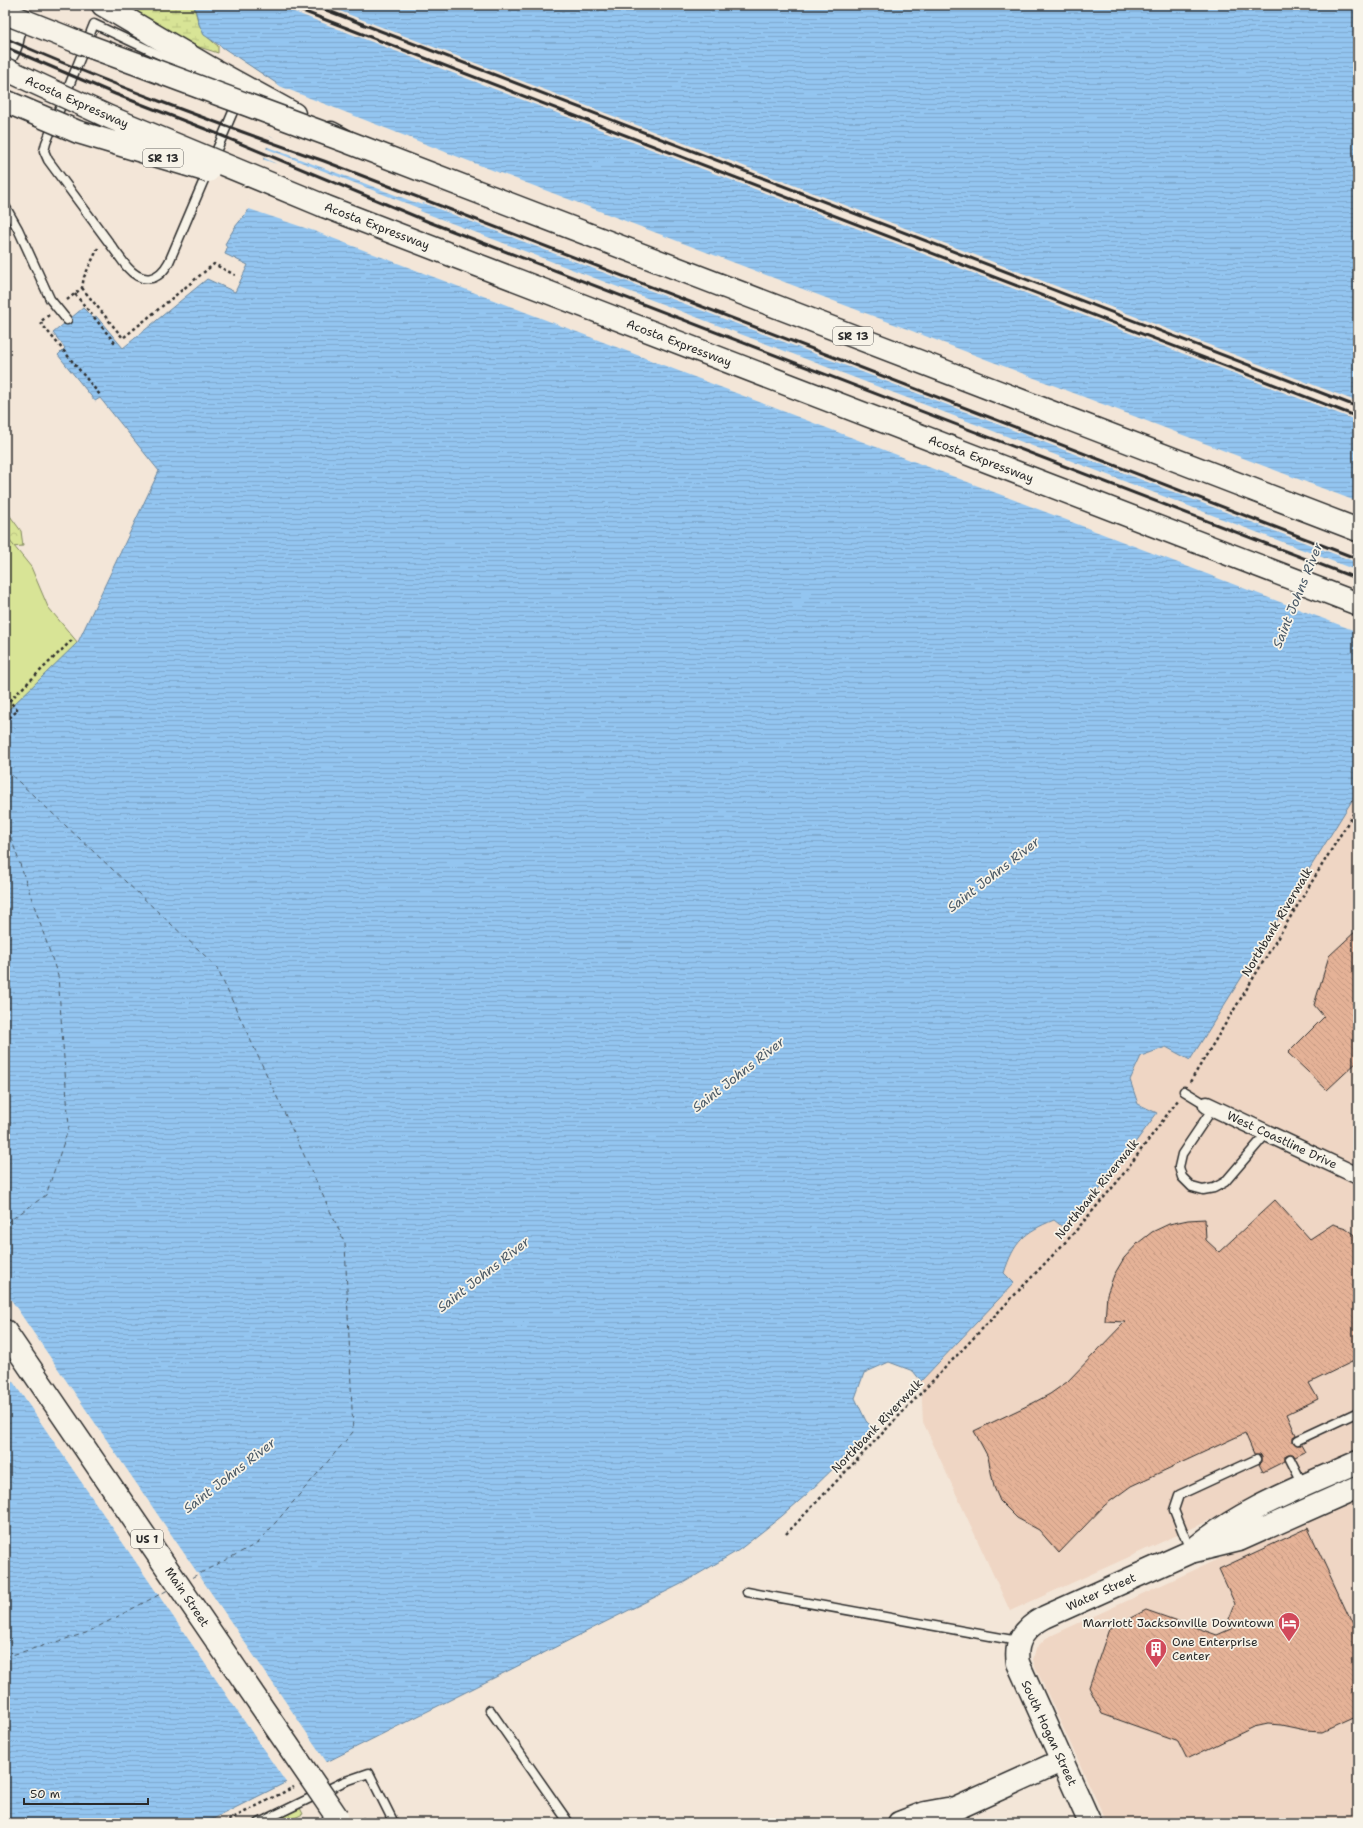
<svg xmlns="http://www.w3.org/2000/svg" width="1363" height="1828" font-family="'Shantell Sans',sans-serif">
<style>
.built{fill:#efd6c4}
.forest{fill:url(#forest-crowns);stroke:#828860}
.wetland{fill:url(#wetland-marsh);stroke:#828860}
.green{fill:#d8e496;stroke:#828860}
.water{fill:url(#water-rules);stroke:#6987a1}
.pier{fill:#f3e6d8}
.lines{fill:none;stroke-linecap:round;stroke-linejoin:round}
.ferry{stroke:#4a5966;stroke-width:1;stroke-dasharray:5 4;stroke-linecap:butt}
.building{fill:url(#building-back-hatch);stroke:#2b2b2b}
.lane-casing{stroke:#2b2b2b;stroke-width:11}
.street-casing{stroke:#2b2b2b;stroke-width:19}
.secondary-casing{stroke:#2b2b2b;stroke-width:25}
.primary-casing{stroke:#2b2b2b;stroke-width:25}
.highway-casing{stroke:#2b2b2b;stroke-width:25}
.path{stroke:#2b2b2b;stroke-width:2.5;stroke-dasharray:3 3;stroke-linecap:butt}
.lane{stroke:#f7f3e8;stroke-width:8}
.street{stroke:#f7f3e8;stroke-width:16}
.secondary{stroke:#f7f3e8;stroke-width:22}
.primary{stroke:#f7f3e8;stroke-width:22}
.highway{stroke:#f7f3e8;stroke-width:22}
.rail{stroke:#2b2b2b;stroke-width:3}
.primary-bridge-casing{stroke:#2b2b2b;stroke-width:25;stroke-linecap:butt}
.highway-bridge-casing{stroke:#2b2b2b;stroke-width:25;stroke-linecap:butt}
.primary-bridge{stroke:#f7f3e8;stroke-width:22}
.highway-bridge{stroke:#f7f3e8;stroke-width:22}
.labels{text-anchor:middle;stroke-width:3.5;stroke-linejoin:round;paint-order:stroke}
.shield{fill:#f7f3e8;stroke:#686764;stroke-width:1}
.shield-label{font-size:11px;font-weight:bold;fill:#2b2b2b}
.street-label{font-size:12px;fill:#2b2b2b;stroke:#f7f3e8}
.poi-label{font-size:12px;fill:#2b2b2b;stroke:#f7f3e8;text-anchor:end}
.water-label{font-size:13px;font-style:italic;fill:#4a5966;stroke:#f7f3e8}
</style>
<defs>
<pattern id="forest-crowns" width="20" height="18" patternUnits="userSpaceOnUse"><rect width="20" height="18" fill="#d8e496"/><path d="M2 6a3 3 0 1 1 6 0M12 15a3 3 0 1 1 6 0" fill="none" stroke="#bac481"/></pattern>
<pattern id="wetland-marsh" width="20" height="14" patternUnits="userSpaceOnUse"><rect width="20" height="14" fill="#d8e496"/><path d="M1 5h8M5 5V1M11 12h8M15 12V8" fill="none" stroke="#bac481"/></pattern>
<pattern id="water-rules" width="6" height="5" patternUnits="userSpaceOnUse"><rect width="6" height="5" fill="#93c5f0"/><path d="M0 2.5h6" fill="none" stroke="#7fa9ce"/></pattern>
<pattern id="building-back-hatch" width="6" height="6" patternUnits="userSpaceOnUse"><rect width="6" height="6" fill="#e5b297"/><path d="M-1 5l2 2M0 0l6 6M5-1l2 2" fill="none" stroke="#c59982"/></pattern>
</defs>
<rect width="100%" height="100%" fill="#f3e6d8"/>
<filter id="ink" filterUnits="userSpaceOnUse"><feTurbulence type="fractalNoise" baseFrequency=".025" numOctaves="2"/><feDisplacementMap in="SourceGraphic" scale="8" xChannelSelector="R" yChannelSelector="G"/><feConvolveMatrix kernelMatrix="1 2 1 2 8 2 1 2 1" color-interpolation-filters="sRGB"/></filter>
<g filter="url(#ink)">
<path class="built" d="M1358 791V1453L1010 1611 923 1422 921 1381 1014 1283 1004 1273 1010 1255 1021 1239 1037 1227 1054 1220 1064 1228 1157 1114 1138 1104 1130 1080 1141 1056 1166 1047 1190 1059Z
M1358 1495V1823H1107L1037 1671 1033 1660 1036 1648 1046 1638Z"/>
<path class="forest" d="M5 509 21 531 23 546 11 547 5 541Z"/>
<path class="wetland" d="M133 5H194C199 27 200 32 218 46V53C191 44 145 33 133 5Z"/>
<path class="green" d="M5 535 31 567 48 607 78 643 5 713Z
M300 1808 303 1814 284 1823H270Z"/>
<path class="water" d="M194 5H1358V791L1190 1060 1166 1047 1141 1056 1130 1080 1138 1104 1157 1113 1103 1186 1064 1228 1054 1220C1024 1232 1014 1242 1004 1273L1014 1283 921 1381 913 1371 889 1362 864 1373 855 1398 866 1421 874 1429 807 1494 782 1516 739 1550 683 1583 205 1823H5V713L78 642 159 471 100 398 95 401 58 355 65 348 53 333 83 308 93 318 96 316 123 348 207 279 235 292 248 265 225 254 227 248 225 244 235 227 248 211 273 128 276 83 204 35 199 24Z"/>
<path class="pier" d="M276 5H324L1358 402V421Z
M272 83 448 153 1358 502V563L423 203 422 205 265 146 268 136 276 139 269 136 271 128 274 84Z
M265 148 421 209 420 211 1358 571V632L314 231 246 208 262 159 277 164 262 157Z
M5 1291 328 1764 287 1784 5 1370Z"/>
<g class="lines">
<path class="ferry" d="M5 769 216 966 345 1243 353 1432 258 1543 189 1579
M5 820 58 976 69 1127 46 1195 5 1224
M5 1657 86 1633 168 1590"/>
</g>
<path class="building" d="M1358 929V1061L1327 1090 1288 1053 1324 1017 1314 1005 1329 956Z
M1275 1200 1310 1239 1333 1224 1346 1228 1358 1237V1300L1353 1303 1358 1311V1359L1309 1383 1318 1399 1287 1414 1296 1435 1293 1437V1442L1297 1445H1301L1305 1452 1295 1457 1293 1454H1288L1285 1456V1461L1263 1472 1259 1464 1262 1462V1457L1260 1454H1254L1245 1433 1131 1486 1105 1505 1059 1553 1039 1530 1017 1518 1000 1501 994 1487 988 1457 974 1431 1033 1403 1050 1394 1067 1382 1125 1322 1105 1321 1107 1294 1114 1275 1124 1258 1138 1243 1152 1232 1169 1224 1188 1220 1205 1219 1206 1240 1219 1252Z
M1308 1528 1358 1636V1715L1323 1731 1305 1730 1281 1725 1268 1724 1254 1727 1187 1759 1178 1741 1102 1714 1089 1687 1109 1629 1146 1610 1217 1635 1233 1628 1229 1619 1235 1604 1219 1569Z"/>
<g class="lines">
<g class="lane-casing">
<path id="lane" d="M94 24 241 93 169 262C158 282 142 284 127 267L48 160 44 151 46 143Z
M5 206 18 229 50 299 67 320
M1184 1091 1207 1105
M1213 1108 1182 1154 1179 1167 1182 1177 1192 1187 1203 1190 1214 1188 1225 1182 1267 1133
M1298 1440 1358 1412
M1290 1459 1303 1485
M1190 1550 1174 1510 1179 1495 1257 1459
M747 1592 1018 1641
M490 1710 569 1823
M259 1823 343 1782 369 1773 394 1823"/>
</g>
<g class="street-casing">
<path id="street" d="M1207 1105 1358 1176"/>
</g>
<g class="secondary-casing">
<path id="secondary" d="M1194 1549C1241 1509 1302 1487 1358 1462
M899 1823 925 1813 947 1809
M931 1823 955 1809 1061 1761
M1090 1823 1018 1663C1014 1640 1026 1627 1045 1617L1190 1552 1239 1540 1358 1487"/>
</g>
<g class="primary-casing">
<path id="primary" d="M5 1331 229 1659"/>
</g>
<g class="highway-casing">
<path id="highway" d="M103 5 210 68 294 114
M5 57C15 41 16 23 12 5
M331 133 348 142 1358 530
M324 206 1358 604"/>
</g>
<path class="path" d="M82 288 123 338 214 264 235 275
M75 294 115 343
M67 300 82 288 84 277 98 248
M49 315 40 322 100 395
M5 705 72 640
M5 722 18 710 9 701
M1190 1082 1358 806
M786 1534 1073 1234 1118 1181 1178 1100
M223 1823 294 1787
M358 1823 364 1818"/>
<use href="#lane" class="lane"/>
<use href="#street" class="street"/>
<use href="#secondary" class="secondary"/>
<use href="#primary" class="primary"/>
<use href="#highway" class="highway"/>
<path class="rail" d="M287 5 1358 417
M313 5 1358 407
M5 38C109 84 216 123 324 161L1358 559
M5 47 115 94 213 132 429 222 1358 579"/>
<g class="primary-bridge-casing">
<path id="primary-bridge" d="M229 1659 337 1817"/>
</g>
<g class="highway-bridge-casing">
<path id="highway-bridge" d="M5 13 83 44 348 142
M5 69 109 117 324 206
M5 101 78 132 208 171"/>
</g>
<use href="#primary-bridge" class="primary-bridge"/>
<use href="#highway-bridge" class="highway-bridge"/>
</g>
</g>
<defs>
<g id="hotel-pin" transform="scale(1.15)"><path d="M0 17L-7.5 6A9.5 9.5 0 1 1 7.5 6Z" fill="#d1495b" stroke="#f7f3e8"/><path d="M-6-4.5h1.5V1H6V5H4.5V3h-9V5H-6ZM-4 0a1.8 1.8 0 1 1 3.6 0ZM.5 0V-2.5h3Q6-2.5 6 0Z" fill="#fff"/></g>
<g id="building-pin" transform="scale(1.15)"><path d="M0 17L-7.5 6A9.5 9.5 0 1 1 7.5 6Z" fill="#d1495b" stroke="#f7f3e8"/><path d="M-4-6H4V6H1V3H-1V6H-4ZM-2.5-4.3h1.7v1.8h-1.7ZM.8-4.3h1.7v1.8H.8ZM-2.5-1h1.7V.8h-1.7ZM.8-1h1.7V.8H.8Z" fill="#fff"/></g>
</defs>
<g fill-rule="evenodd">
<use href="#hotel-pin" x="1289" y="1623"/>
<use href="#building-pin" x="1156" y="1649"/>
</g>
<g class="labels">
<g class="shield">
<rect x="143" y="149" width="40" height="18" rx="3"/>
<rect x="833" y="327" width="40" height="18" rx="3"/>
<rect x="131" y="1530" width="32" height="18" rx="3"/>
</g>
<g class="shield-label">
<text x="163" y="162">SR 13</text>
<text x="853" y="340">SR 13</text>
<text x="147" y="1543">US 1</text>
</g>
<g class="street-label">
<text transform="translate(77 102) rotate(24)" y="4">Acosta Expressway</text>
<text transform="translate(377 226) rotate(21)" y="4">Acosta Expressway</text>
<text transform="translate(679 343) rotate(21)" y="4">Acosta Expressway</text>
<text transform="translate(981 459) rotate(21)" y="4">Acosta Expressway</text>
<text transform="translate(1277 922) rotate(-59)" y="4">Northbank Riverwalk</text>
<text transform="translate(1282 1140) rotate(25)" y="4">West Coastline Drive</text>
<text transform="translate(1097 1189) rotate(-51)" y="4">Northbank Riverwalk</text>
<text transform="translate(877 1426) rotate(-46)" y="4">Northbank Riverwalk</text>
<text transform="translate(1101 1592) rotate(-24)" y="4">Water Street</text>
<text transform="translate(187 1597) rotate(56)" y="4">Main Street</text>
<text transform="translate(1049 1733) rotate(65)" y="4">South Hogan Street</text>
</g>
<g class="poi-label">
<text x="1274" y="1627">Marriott Jacksonville Downtown</text>
<text x="1172" y="1646" text-anchor="start">One Enterprise<tspan x="1172" dy="14">Center</tspan></text>
</g>
<g class="water-label">
<text transform="translate(1297 595) rotate(-68)" y="5">Saint Johns River</text>
<text transform="translate(993 874) rotate(-38)" y="5">Saint Johns River</text>
<text transform="translate(738 1074) rotate(-38)" y="5">Saint Johns River</text>
<text transform="translate(483 1274) rotate(-38)" y="5">Saint Johns River</text>
<text transform="translate(229 1475) rotate(-38)" y="5">Saint Johns River</text>
</g>
</g>
<rect width="1363" height="1828" fill="none" stroke="#f7f3e8" stroke-width="20"/>
<rect x="10" y="10" width="1343" height="1808" fill="none" stroke="#2b2b2b" stroke-width="1.5" filter="url(#ink)"/>
<path d="M24 1798v6h124v-6" fill="none" stroke="#2b2b2b" stroke-width="2"/>
<text x="30" y="1798" font-size="12" fill="#2b2b2b" stroke="#f7f3e8" stroke-width="3" paint-order="stroke">50 m</text>
</svg>
